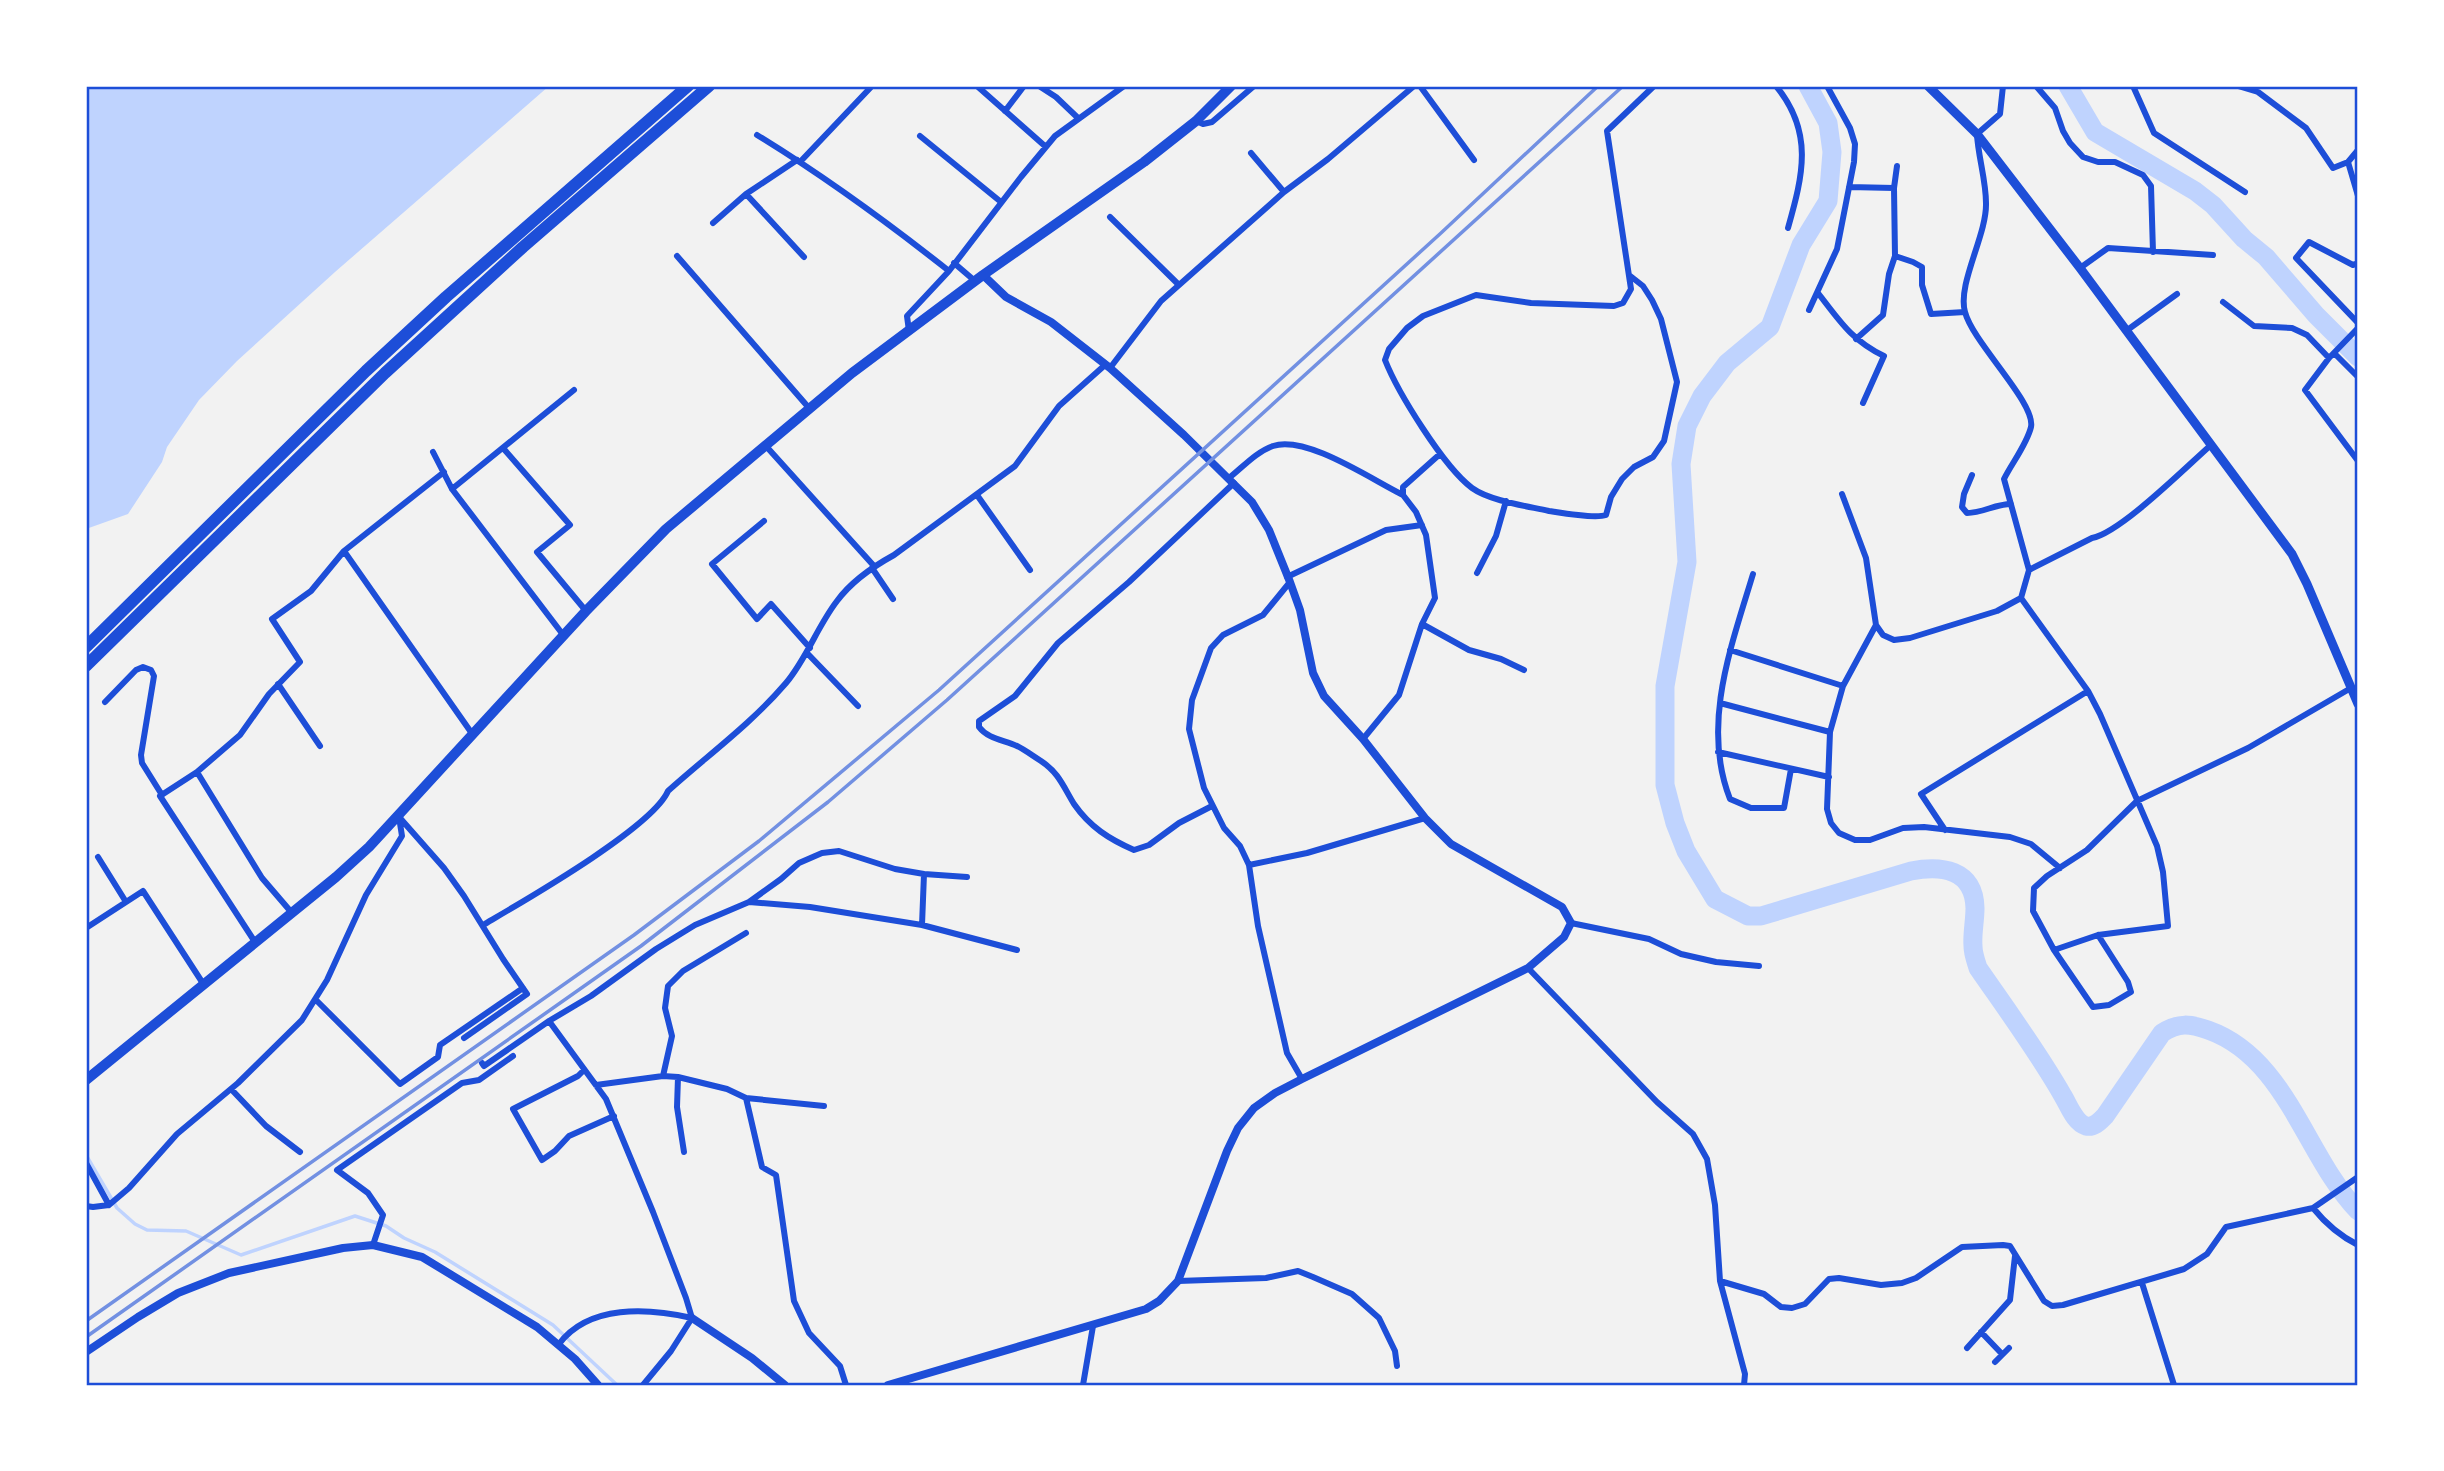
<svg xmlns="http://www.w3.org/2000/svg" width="2444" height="1471" font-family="'PT Sans',sans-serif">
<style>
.water{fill:#bfd3fe}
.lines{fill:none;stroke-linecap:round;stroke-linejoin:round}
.stream{stroke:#bfd3fe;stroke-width:3.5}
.river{stroke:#bfd3fe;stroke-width:19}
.minor{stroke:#1d4ed8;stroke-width:6}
.tertiary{stroke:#1d4ed8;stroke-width:8}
.secondary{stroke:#1d4ed8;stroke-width:9}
.trunk{stroke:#1d4ed8;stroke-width:10}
.motorway{stroke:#1d4ed8;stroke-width:12}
.rail{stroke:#7290e2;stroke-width:3.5}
.neatline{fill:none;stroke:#1d4ed8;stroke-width:2.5}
</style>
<rect width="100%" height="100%" fill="#f2f2f2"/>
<path class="water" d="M86 86H549L335 272 237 361 199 400 167 447 162 462 128 514 86 529Z"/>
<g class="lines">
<path class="stream" d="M86 1155 117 1208 135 1224 147 1230 186 1231 241 1255 355 1216 386 1226 404 1238 435 1252 553 1325 617 1385"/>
<path class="river" d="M1808 86 1828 123 1832 152 1828 201 1801 245 1770 327 1727 363 1702 396 1687 426 1681 464 1687 562 1665 686V785L1675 823 1686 851 1715 899 1748 916H1761L1911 871C1941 865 1974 869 1975 908 1975 921 1972 934 1973 946 1973 954 1976 961 1978 968 2007 1010 2038 1052 2063 1096 2069 1106 2075 1123 2086 1126 2094 1128 2100 1121 2105 1116L2162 1033C2179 1022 2190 1024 2208 1030 2287 1058 2305 1156 2358 1211
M2068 86 2095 132 2195 191 2213 205 2244 239 2266 257 2316 315 2358 357"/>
<path class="minor" d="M977 86 1046 147
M1039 86 1056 97 1078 118
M1420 86 1474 160
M1776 86C1814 132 1803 175 1788 228
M2036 86 2055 108 2063 131 2070 143 2083 157 2098 162H2115L2143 175 2151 186 2153 252
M2133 86 2154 133 2245 192
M2197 86H2215
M2238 86 2258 92 2306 128 2333 168 2348 162 2358 150
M1005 111 1024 86
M1196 121 1203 124 1212 122 1254 86
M757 135C824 176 887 222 949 271
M920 136 1001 202
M1251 153 1284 192
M800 162 872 86
M2348 162 2358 196
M1897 166 1894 188 1895 256 1913 262 1922 267V285L1931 314 1965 312
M1849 187 1894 188
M746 194 804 257
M1110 217 1179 285
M713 223 746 194 797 160
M677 256 809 408
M954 263 975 281
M2358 263 2353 265 2309 242 2296 258 2358 323
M2080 268 2108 248 2213 255
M1629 275 1643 286 1652 300 1661 319 1677 382 1664 441 1653 457 1634 467 1622 479 1611 497 1606 515C1595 519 1562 513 1549 511 1527 506 1490 501 1472 488 1444 467 1398 393 1385 360L1389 349 1407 328 1423 316 1476 295 1531 303 1614 306 1623 303 1631 289 1607 131 1654 86
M1818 293C1839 320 1852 341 1884 356L1863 403
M2223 302 2254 326 2292 328 2307 335 2329 358
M1809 310 1837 249 1854 162 1855 144 1850 128 1827 86
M2358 328 2329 358 2305 390 2358 461
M909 331 907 316 949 271 1021 177 1055 136 1124 86
M2126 331 2177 294
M1856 339 1883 315 1889 274 1895 256
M2335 354 2358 377
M1110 368 1161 301 1284 192 1328 159 1414 86
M765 445 874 566
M503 448 570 525 537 552 586 611
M433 452 452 489 564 636
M1972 475 1964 494 1962 507 1967 513C1983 513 1995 504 2011 504
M1229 478C1243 467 1256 452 1273 446 1307 435 1372 480 1403 495
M452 489 574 390
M1842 494 1866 558 1876 625 1883 635 1894 640 1910 638 1997 611 2021 598 2029 570 2004 479C2012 463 2027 444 2031 427 2036 403 1973 343 1965 312 1957 284 1987 235 1986 203 1986 180 1978 156 1977 134L2000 114 2003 86
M977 495 1030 570
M764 521 712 564 757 619 771 604 810 648
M344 551 473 735
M872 568 893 599
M2029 570 2092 538C2120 533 2186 467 2211 445
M1477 573 1496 536 1506 501
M1753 574C1731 647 1701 725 1730 799L1751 808H1784L1791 769
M1287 577 1386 530 1422 525
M1290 582 1263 615 1223 635 1211 648 1192 700 1189 729 1204 788 1224 828 1240 846 1249 865 1258 926 1287 1053 1302 1079
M2021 598 2088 691 2100 714 2157 846 2163 872 2168 926 2098 935 2054 950
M1422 624 1469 650 1501 659 1524 670
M1876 625 1843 686 1830 732 1827 809 1831 823 1839 833 1855 840H1870L1903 828 1924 827 2010 837 2031 844 2060 868
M1730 650 1843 686
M807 653 858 706
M278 684 320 746
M105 702 136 670 143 667 151 670 154 676 141 755 142 763 162 795
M1720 703 1830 732
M1363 739 1399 695 1422 624 1435 598 1426 535 1416 512 1403 495V487L1440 454
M1718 752 1829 777
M197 772 262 878 292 913
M1212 806 1179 823 1149 845 1134 850C1109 839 1090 827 1074 804 1063 786 1059 773 1041 761 1033 756 1025 750 1017 746 1004 740 988 739 979 727V721L1015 696 1058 643 1129 582 1234 483
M400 818 444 868 464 896 503 959 527 994 464 1038
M1945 830 1921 794 2088 691
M98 857 126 902
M1249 865 1307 853 1425 818
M924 874 967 877
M749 902 810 907 922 925 1017 950
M1571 923 1649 939 1681 954 1716 962 1759 966
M483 925C522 902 652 828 668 791 708 755 751 724 786 683 807 658 817 627 837 601 851 582 874 566 894 555L1015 466 1059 406 1105 365
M86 928 143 891 204 985
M2098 935 2128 982 2131 992 2109 1005 2093 1007 2054 950 2033 911 2034 888 2047 876 2087 850 2137 801 2248 748 2351 688
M255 942 160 796 197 772 240 735 269 694 300 662 272 619 311 591 344 551 444 472
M1528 968 1657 1102 1693 1134 1707 1159 1715 1205 1720 1281 1745 1374 1744 1385
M316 1000 400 1084 438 1057 440 1045 523 988
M549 1021 606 1099 653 1212 686 1298 692 1318 671 1351 643 1385
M482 1063 484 1066 549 1021 591 996 656 949 695 925 749 902 781 879 799 863 822 853 839 851 895 869 924 874 922 925
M584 1070 578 1076 513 1109 542 1160 555 1151 569 1136 614 1116
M663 1076 672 1036 665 1008 668 986 683 971 746 933
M678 1077 677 1107 684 1152
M596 1085 663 1076 678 1077 727 1089 746 1098 824 1106
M231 1089 266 1126 300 1152
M746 1098 762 1167 776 1175 794 1301 809 1333 840 1366 846 1385
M86 1163 109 1205
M86 1206 93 1207 109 1205 129 1188 177 1134 238 1083 302 1020 327 980 366 895 402 836 399 817
M2313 1208C2326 1224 2340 1236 2358 1245
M373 1245 383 1215 368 1193 337 1170 462 1083 479 1080 513 1056
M1178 1281 1266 1278 1298 1271 1313 1277 1352 1294 1379 1318 1395 1351 1397 1366
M1720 1281 1764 1294 1781 1307 1792 1308 1805 1304 1829 1279 1839 1278 1881 1285 1902 1283 1916 1278 1962 1247 2003 1245 2010 1246 2044 1301 2052 1306 2063 1305 2184 1269 2207 1254 2226 1227 2313 1208 2358 1177
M2142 1283 2174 1385
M1981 1332 2002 1354
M559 1344C589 1304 648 1308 692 1318
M1967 1348 2010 1300 2015 1256
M1995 1362 2009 1348
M1083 1385 1093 1326"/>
<path class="tertiary" d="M692 1318 752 1358 785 1385
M86 1352 138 1317 178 1293 229 1273 343 1248 373 1245 422 1257 537 1327 575 1359 598 1385
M888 1385 1146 1309 1159 1301 1178 1281 1227 1151 1238 1128 1254 1108 1275 1093 1302 1079 1528 968 1564 937 1571 923 1562 907 1451 844 1425 818 1363 739 1324 696 1313 673 1300 610 1290 582 1269 530 1252 502 1184 435 1110 368 1051 322 1006 297 983 275"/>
<path class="secondary" d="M1928 86 1977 134 2080 268 2292 554 2307 584 2358 704"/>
<path class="trunk" d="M86 1080 336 877 369 847 586 611 666 529 852 373 983 275 1144 162 1196 121 1231 86"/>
<path class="motorway" d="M86 647 366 371 446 297 688 86
M86 666 385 373 523 247 709 86"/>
<path class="rail" d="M86 1321 634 935 759 841 939 690 1441 233 1598 86
M86 1337 641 946 828 802 947 700 1623 86"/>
</g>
<rect width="2444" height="1471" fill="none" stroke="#ffffff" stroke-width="175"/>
<rect x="88" y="88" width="2268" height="1296" class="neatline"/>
</svg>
